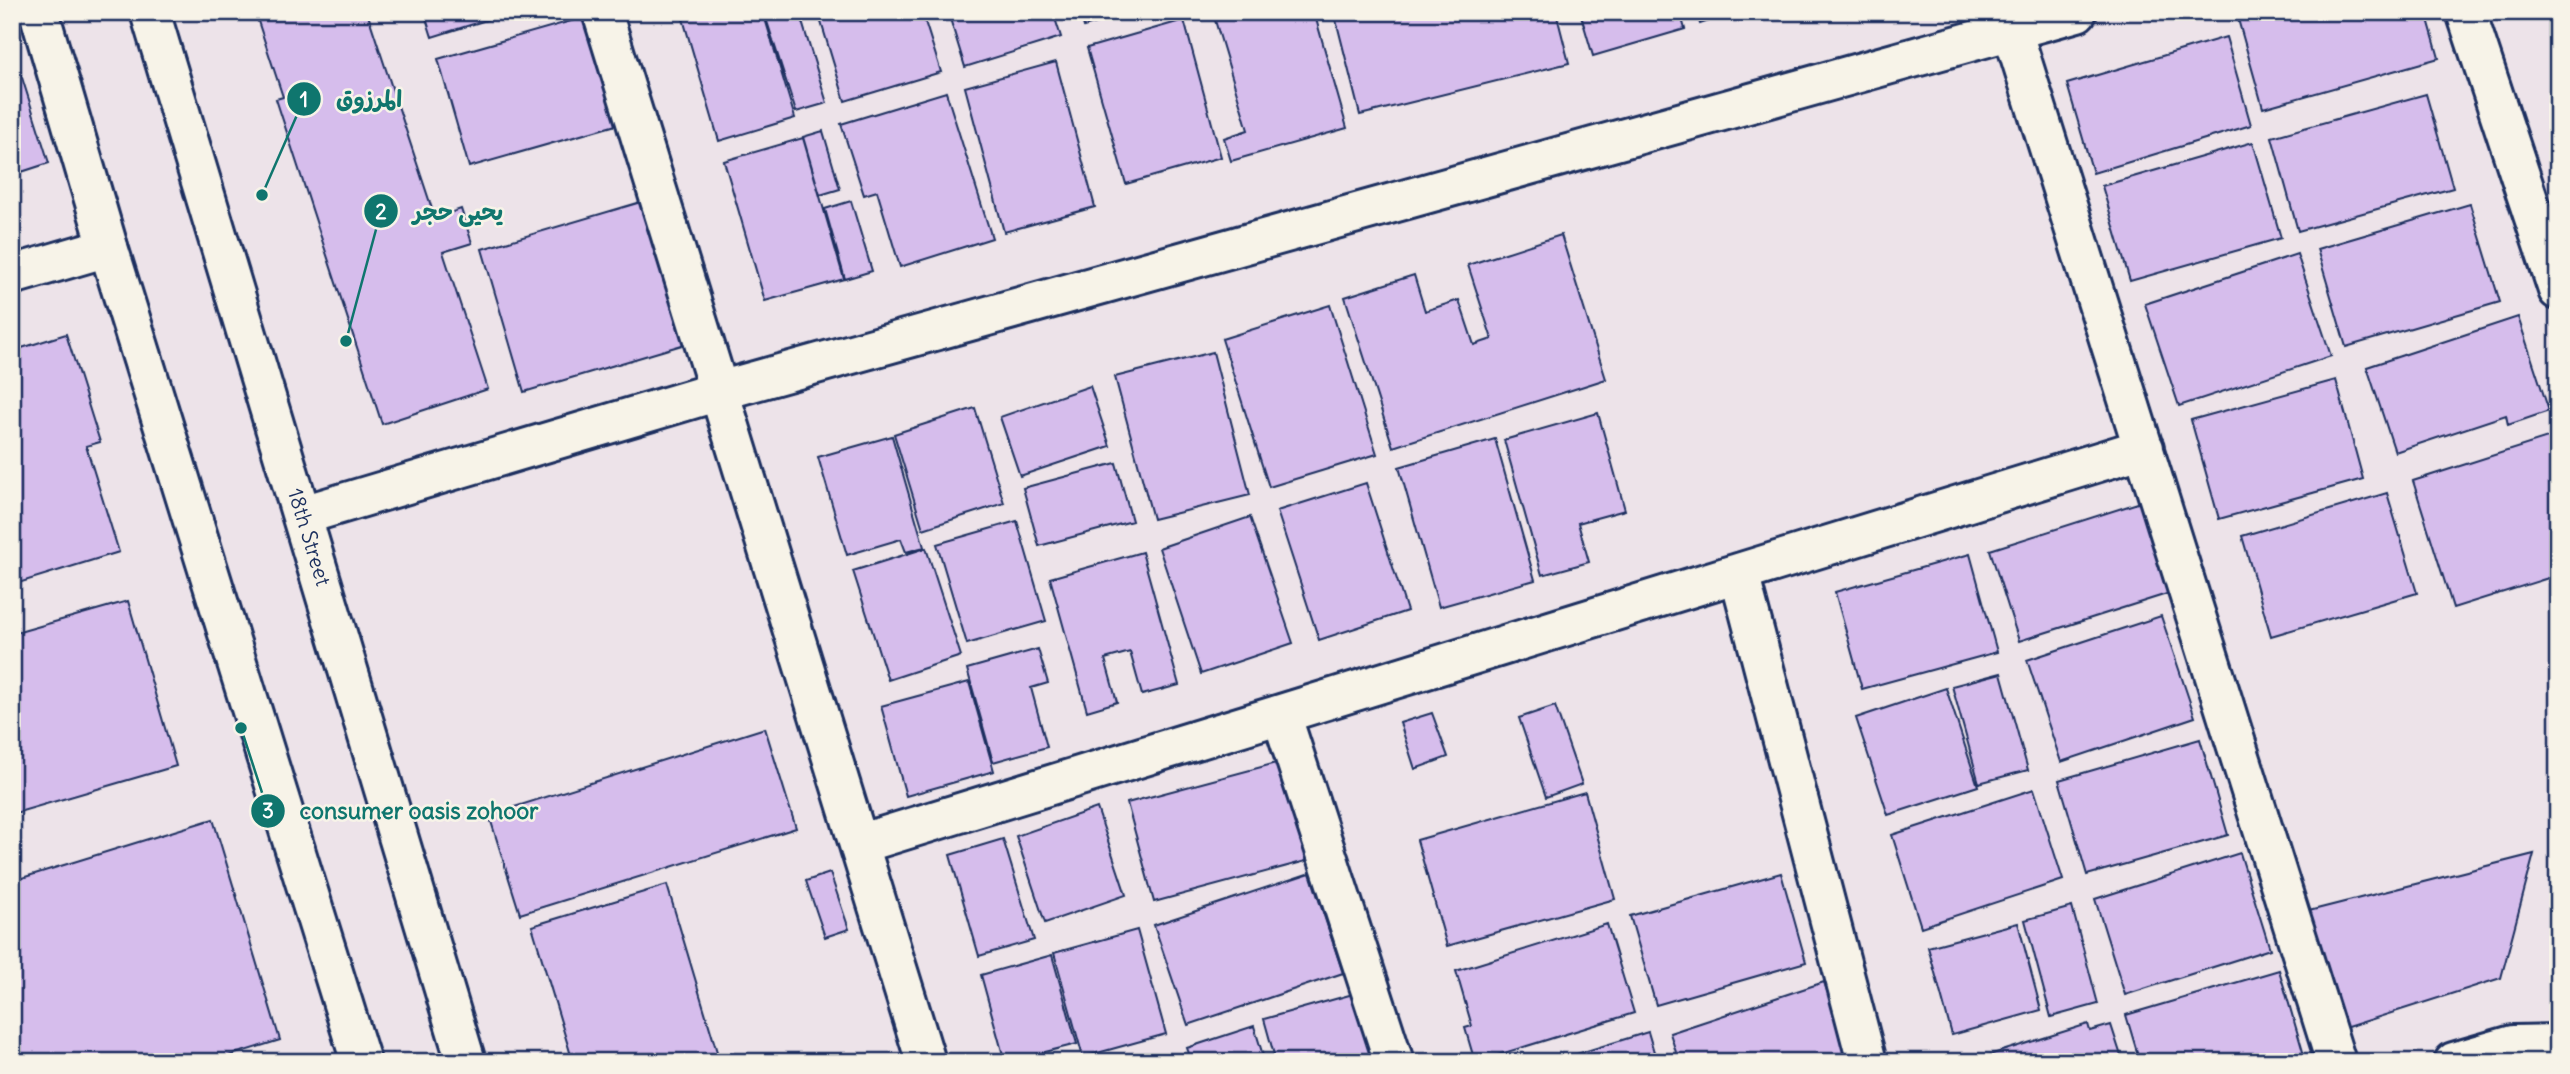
<svg xmlns="http://www.w3.org/2000/svg" width="2570" height="1074" font-family="Delius,'Playpen Sans Arabic',sans-serif">
<style>
.building{fill:#d6bdec;stroke:#1b2f5e;stroke-width:2}
.lines{fill:none;stroke-linecap:round;stroke-linejoin:round}
.street-casing{stroke:#1b2f5e;stroke-width:44}
.secondary-casing{stroke:#1b2f5e;stroke-width:44}
.street{stroke:#f7f3e8;stroke-width:38}
.secondary{stroke:#f7f3e8;stroke-width:38}
.labels{text-anchor:middle;stroke-width:5;stroke-linejoin:round;paint-order:stroke}
.street-label{font-size:21px;fill:#1b2f5e;stroke:#f7f3e8}
.leader{fill:none;stroke:#0f766e;stroke-width:2.5}
.callout-dot{fill:#0f766e;stroke:#f7f3e8;stroke-width:2.5}
.mark-label{font-size:21px;text-anchor:middle;font-weight:bold;fill:#fff}
.callout-label{font-size:23px;text-anchor:middle;font-weight:bold;fill:#0f766e;stroke:#f7f3e8;stroke-width:5;stroke-linejoin:round;paint-order:stroke}
</style>
<rect width="100%" height="100%" fill="#ede3e9"/>
<filter id="ink" filterUnits="userSpaceOnUse"><feTurbulence type="fractalNoise" baseFrequency=".0143" numOctaves="2"/><feDisplacementMap in="SourceGraphic" scale="14" xChannelSelector="R" yChannelSelector="G"/><feConvolveMatrix kernelMatrix="1 2 1 2 8 2 1 2 1" color-interpolation-filters="sRGB"/></filter>
<g filter="url(#ink)">
<path class="building" d="M255 12H367L435 218 461 209 472 243 443 252 488 389 382 424 276 99 283 97Z
M424 12H512L432 37Z
M681 12H763L795 118 719 141Z
M764 12H799L827 103 796 112Z
M818 12H922L941 72 845 101Z
M948 12H1053L1061 37 965 67Z
M1080 12H1132L1084 27Z
M1230 12H1314L1347 128 1231 161 1224 138 1248 130 1214 17Z
M1334 12H1556L1569 63 1360 115Z
M1580 12H1680L1685 29 1593 56Z
M1696 12H1736L1700 24Z
M2236 12H2426L2439 58 2263 108Z
M585 17 616 125 469 167 438 59Z
M1184 20 1221 157 1126 184 1087 48Z
M2226 37 2251 125 2093 173 2067 84Z
M12 46 49 163 12 175Z
M1056 62 1095 207 1004 232 965 87Z
M946 92 992 238 900 267 877 191 864 195 841 124Z
M2426 94 2453 188 2298 231 2272 137Z
M823 131 840 189 820 195 803 137Z
M803 138 844 279 765 301 724 161Z
M2253 142 2281 238 2130 281 2102 186Z
M651 199 692 342 524 392 482 249Z
M851 201 872 271 845 279 825 209Z
M2470 204 2500 302 2346 347 2317 249Z
M1561 235 1606 379 1393 447 1345 297 1414 275 1425 311 1459 300 1474 345 1492 339 1468 265Z
M2297 254 2331 356 2179 406 2145 304Z
M1330 305 1377 454 1269 487 1222 339Z
M2518 317 2549 411 2508 425 2506 415 2395 452 2367 367Z
M66 334 100 442 86 446 119 552 12 585V351Z
M1213 352 1250 495 1153 519 1115 377Z
M2336 380 2363 479 2219 519 2191 420Z
M1090 386 1110 446 1020 476 1000 417Z
M975 408 1004 503 923 529 894 434Z
M1598 413 1625 510 1578 523 1589 562 1542 575 1504 440Z
M2557 435 2558 575 2453 608 2413 481Z
M892 436 924 547 906 552 901 539 847 555 818 457Z
M1495 439 1535 580 1439 607 1399 467Z
M1116 463 1132 521 1039 546 1023 488Z
M1366 483 1407 611 1319 640 1277 511Z
M2387 493 2417 593 2271 636 2242 536Z
M2144 501 2173 592 2019 641 1990 550Z
M1250 517 1293 643 1201 674 1159 548Z
M1017 521 1046 621 967 644 937 544Z
M926 548 961 656 888 680 853 571Z
M1142 552 1179 685 1142 695 1130 652 1105 659 1117 702 1087 711 1050 578Z
M1970 554 1997 652 1862 689 1835 592Z
M128 601 176 766 12 814V634Z
M2161 616 2195 717 2061 762 2027 660Z
M1038 649 1048 683 1031 688 1047 747 993 762 967 669Z
M2001 673 2028 770 1979 783 1952 686Z
M969 682 994 771 906 796 881 706Z
M1946 688 1978 786 1888 815 1856 718Z
M1555 706 1582 784 1546 797 1519 718Z
M1432 713 1448 757 1415 769 1400 723Z
M765 728 796 828 520 914 489 815Z
M2200 739 2228 835 2087 875 2059 780Z
M1291 759 1317 858 1154 902 1127 803Z
M2034 789 2063 880 1921 927 1892 835Z
M1585 792 1615 899 1447 946 1417 840Z
M1097 808 1126 895 1045 923 1016 836Z
M213 819 280 1040 209 1062H12V881Z
M1003 839 1034 940 979 956 950 855Z
M2240 853 2270 949 2125 995 2095 899Z
M2534 854 2501 978 2335 1031 2297 914Z
M830 873 849 929 825 937 806 881Z
M1310 873 1343 973 1188 1025 1154 925Z
M1781 873 1806 962 1656 1005 1630 916Z
M667 885 720 1062H573L532 926Z
M2072 907 2098 1004 2051 1017 2025 920Z
M2018 923 2041 1010 1952 1035 1928 947Z
M1607 924 1634 1013 1475 1062 1465 1028 1472 1026 1456 971Z
M1137 930 1166 1034 1083 1057 1054 953Z
M1052 955 1077 1044 1005 1062 981 975Z
M2279 970 2306 1062H2140L2126 1015Z
M1824 982 1851 1062H1679L1670 1033Z
M1353 994 1373 1062H1276L1264 1019Z
M2088 1024 2090 1031 2111 1025 2123 1062H1967Z
M1254 1026 1265 1062H1192L1187 1048Z
M1648 1032 1657 1062H1551Z"/>
<g class="lines">
<g class="street-casing">
<path id="street" d="M602 12 926 1062
M2466 12 2558 290
M2012 30 2336 1062
M12 275 108 247
M303 515 719 391 2077 12
M1739 573 1867 1062
M1281 714 1394 1062
M859 844 2144 448
M2454 1062 2513 1045 2558 1044"/>
</g>
<g class="secondary-casing">
<path id="secondary" d="M39 12 108 247 361 1062
M150 12 466 1062"/>
</g>
<use href="#street" class="street"/>
<use href="#secondary" class="secondary"/>
</g>
</g>
<g class="labels">
<g class="street-label">
<text transform="translate(309 537) rotate(73)" y="7">18th Street</text>
</g>
</g>
<path class="leader" d="M262 195L304 99M346 341L381 211M241 728L268 811"/>
<g class="callout-dot">
<circle cx="262" cy="195" r="7"/>
<circle cx="346" cy="341" r="7"/>
<circle cx="241" cy="728" r="7"/>
<circle cx="304" cy="99" r="18"/>
<circle cx="381" cy="211" r="18"/>
<circle cx="268" cy="811" r="18"/>
</g>
<g class="mark-label">
<text x="304" y="107">1</text>
<text x="381" y="219">2</text>
<text x="268" y="818">3</text>
</g>
<g class="callout-label">
<text x="369" y="107">المرزوق</text>
<text x="458" y="220">يحيى حجر</text>
<text x="419" y="819">consumer oasis zohoor</text>
</g>
<rect width="2570" height="1074" fill="none" stroke="#f7f3e8" stroke-width="42"/>
<rect x="21" y="21" width="2528" height="1032" fill="none" stroke="#1b2f5e" stroke-width="2.5" filter="url(#ink)"/>
</svg>
